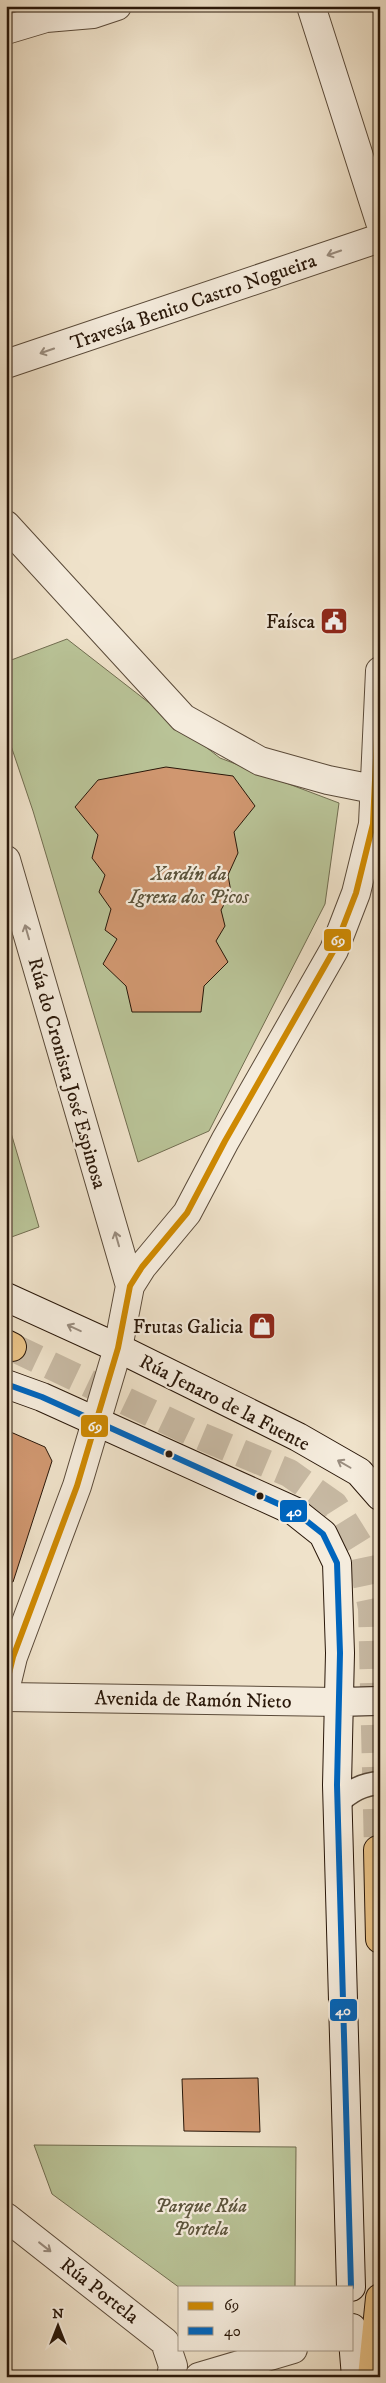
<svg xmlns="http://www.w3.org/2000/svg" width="386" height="2383" font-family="'IM FELL DW Pica',serif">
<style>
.green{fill:#b9c397;stroke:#716d50}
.building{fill:#d09770;stroke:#291709}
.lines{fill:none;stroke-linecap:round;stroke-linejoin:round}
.primary-tunnel{stroke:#c7b9a3;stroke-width:28;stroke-dasharray:28 14;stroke-linecap:butt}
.service-casing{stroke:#5a4a39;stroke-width:25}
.pedestrian-casing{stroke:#5a4a39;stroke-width:30}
.minor-casing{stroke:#5a4a39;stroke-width:30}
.secondary-casing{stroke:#291709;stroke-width:30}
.primary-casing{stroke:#291709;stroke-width:30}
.service{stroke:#f5ecdd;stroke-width:22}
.pedestrian{stroke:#f5ecdd;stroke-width:28}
.minor{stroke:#f5ecdd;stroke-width:28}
.secondary{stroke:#f5ecdd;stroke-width:28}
.primary{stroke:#e8c185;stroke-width:28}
.bus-1-casing{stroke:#f5ecdd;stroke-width:10}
.bus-2-casing{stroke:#f5ecdd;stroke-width:10}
.bus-1{stroke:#ce8902;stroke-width:6}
.bus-2{stroke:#0065bd;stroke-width:6}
.oneway{stroke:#998c7e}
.bus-dot{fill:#291709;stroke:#f5ecdd;stroke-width:2}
.labels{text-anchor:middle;stroke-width:4.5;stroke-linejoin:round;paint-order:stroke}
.street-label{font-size:20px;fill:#291709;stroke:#f5ecdd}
.poi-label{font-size:20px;fill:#291709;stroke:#f5ecdd;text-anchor:end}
.park-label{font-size:20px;font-style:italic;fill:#5b533b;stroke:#f5ecdd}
.line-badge{stroke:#f5ecdd;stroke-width:2}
.badge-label{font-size:14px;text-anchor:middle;font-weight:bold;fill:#fff}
</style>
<rect width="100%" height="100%" fill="#efe2ca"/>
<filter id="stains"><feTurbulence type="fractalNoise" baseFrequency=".004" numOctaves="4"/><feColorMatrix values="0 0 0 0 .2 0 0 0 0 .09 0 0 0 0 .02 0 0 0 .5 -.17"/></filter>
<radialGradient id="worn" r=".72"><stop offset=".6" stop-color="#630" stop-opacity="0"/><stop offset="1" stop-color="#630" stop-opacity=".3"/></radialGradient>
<path class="green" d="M67 639 220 758 339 803 325 904 209 1131 138 1162 33 811 6 731V662Z
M6 1116 39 1227 6 1239Z
M34 2145 296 2147 295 2287H180V2288L52 2194Z"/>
<path class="building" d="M166 767 233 776 255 806 234 832 238 853 228 875 231 892 221 910 225 926 216 941 228 962 204 986 201 1012H132L126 986 103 964 117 939 105 930 111 909 99 892 105 875 92 858 98 835 75 807 98 780Z
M6 1430 45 1447 52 1461 13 1582 6 1581Z
M258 2078 260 2132 184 2131 182 2079Z"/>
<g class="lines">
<path class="primary-tunnel" d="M12 1347 193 1433 289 1473 334 1505 359 1545 372 1608 378 1850"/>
<g class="service-casing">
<path id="service" d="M337 1803C351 1791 362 1784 380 1783"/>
</g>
<g class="pedestrian-casing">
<path id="pedestrian" d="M6 1697 337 1702"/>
</g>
<g class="minor-casing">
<path id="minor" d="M311 6 380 222
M6 30 46 18 93 14 117 6
M6 364 380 238
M6 525 183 718 260 761 328 780 363 787H375
M6 860 130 1286
M6 1686 13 1657 77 1486 118 1348 130 1286 142 1267 187 1213 225 1141 334 950 356 893 373 824 380 671
M6 2217 165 2342 173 2366 171 2377
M199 2377 293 2349"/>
</g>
<g class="secondary-casing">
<path id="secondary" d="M6 1297 118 1348 298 1437 359 1472 380 1496
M6 1384 42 1397 294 1511 323 1534 337 1563 340 1653 337 1785 351 2287
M337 1702 380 1701
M352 2328 356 2377"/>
</g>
<g class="primary-casing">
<path id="primary" d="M6 1344 12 1347
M378 1850 380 1939
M372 2377 380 2298"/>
</g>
<use href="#service" class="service"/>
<use href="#pedestrian" class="pedestrian"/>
<use href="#minor" class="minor"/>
<use href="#secondary" class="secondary"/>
<use href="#primary" class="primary"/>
<g class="bus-1-casing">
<path id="bus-1" d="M6 1686 13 1657 77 1486 118 1348 130 1286 142 1267 187 1213 225 1141 334 950 356 893 373 824 380 671"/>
</g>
<g class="bus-2-casing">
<path id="bus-2" d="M6 1384 42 1397 294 1511 323 1534 337 1563 340 1653 337 1785 351 2287"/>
</g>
<use href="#bus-1" class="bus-1"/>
<use href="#bus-2" class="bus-2"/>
</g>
<defs><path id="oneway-shaft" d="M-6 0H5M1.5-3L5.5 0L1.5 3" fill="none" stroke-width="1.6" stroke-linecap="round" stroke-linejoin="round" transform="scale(1.25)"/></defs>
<g class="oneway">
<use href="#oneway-shaft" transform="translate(334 253) rotate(161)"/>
<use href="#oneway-shaft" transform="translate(47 351) rotate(161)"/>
<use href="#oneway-shaft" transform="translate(27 932) rotate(-106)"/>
<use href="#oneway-shaft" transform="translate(117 1239) rotate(-106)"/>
<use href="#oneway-shaft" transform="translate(74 1328) rotate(-155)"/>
<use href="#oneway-shaft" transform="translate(344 1464) rotate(-150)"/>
<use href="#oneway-shaft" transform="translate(45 2247) rotate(38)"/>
</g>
<defs>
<g id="civic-square" transform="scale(1.4375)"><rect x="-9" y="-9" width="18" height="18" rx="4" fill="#8f2418" stroke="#f5ecdd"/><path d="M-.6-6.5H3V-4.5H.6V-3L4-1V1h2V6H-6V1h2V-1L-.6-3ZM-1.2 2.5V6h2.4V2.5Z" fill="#fff"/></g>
<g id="shop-square" transform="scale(1.4375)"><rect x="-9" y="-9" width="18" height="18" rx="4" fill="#8f2418" stroke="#f5ecdd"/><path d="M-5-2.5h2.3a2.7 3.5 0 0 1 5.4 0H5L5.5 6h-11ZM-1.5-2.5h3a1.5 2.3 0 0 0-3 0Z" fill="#fff"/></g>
</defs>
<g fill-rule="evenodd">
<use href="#civic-square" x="334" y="621"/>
<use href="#shop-square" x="262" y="1326"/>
</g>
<g class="bus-dot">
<circle cx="169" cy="1454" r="4.5"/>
<circle cx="260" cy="1496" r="4.5"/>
</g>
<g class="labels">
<g class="street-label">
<text transform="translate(193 301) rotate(-19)" y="7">Travesía Benito Castro Nogueira</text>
<text transform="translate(68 1073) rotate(74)" y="7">Rúa do Cronista José Espinosa</text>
<text transform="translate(225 1402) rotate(27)" y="7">Rúa Jenaro de la Fuente</text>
<text transform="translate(193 1699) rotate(1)" y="7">Avenida de Ramón Nieto</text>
<text transform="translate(100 2290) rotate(38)" y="7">Rúa Portela</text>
</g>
<g class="poi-label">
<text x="315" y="628">Faísca</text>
<text x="243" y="1333">Frutas Galicia</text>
</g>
<g class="park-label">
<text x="189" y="880">Xardín da<tspan x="189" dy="23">Igrexa dos Picos</tspan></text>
<text x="201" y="2212">Parque Rúa<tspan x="201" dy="23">Portela</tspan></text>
</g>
</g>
<g class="line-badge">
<rect x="323" y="928" width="29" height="24" rx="5" fill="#ce8902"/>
<rect x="80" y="1414" width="29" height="24" rx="5" fill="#ce8902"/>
<rect x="279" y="1499" width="29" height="24" rx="5" fill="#0065bd"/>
<rect x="329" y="1998" width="29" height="24" rx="5" fill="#0065bd"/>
</g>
<g class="badge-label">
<text x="338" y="945">69</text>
<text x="95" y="1431">69</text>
<text x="294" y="1516">40</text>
<text x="343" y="2015">40</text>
</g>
<rect width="386" height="2383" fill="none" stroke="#efe2ca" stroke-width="25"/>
<rect x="8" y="8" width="371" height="2368" fill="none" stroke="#291709" stroke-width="2.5"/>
<rect x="12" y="12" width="361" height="2358" fill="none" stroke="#291709"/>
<rect x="178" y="2286" width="175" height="65" fill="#f5ecdd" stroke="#a39788"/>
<rect x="188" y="2302" width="25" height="8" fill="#ce8902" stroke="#a39788"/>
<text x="224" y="2310" font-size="15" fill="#291709">69</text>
<rect x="188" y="2327" width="25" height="8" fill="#0065bd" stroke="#a39788"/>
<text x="224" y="2336" font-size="15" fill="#291709">40</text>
<g transform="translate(58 2326)" stroke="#f5ecdd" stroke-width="4" paint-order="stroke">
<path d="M0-4L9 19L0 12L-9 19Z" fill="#291709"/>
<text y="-8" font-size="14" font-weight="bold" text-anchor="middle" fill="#291709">N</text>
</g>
<rect width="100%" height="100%" filter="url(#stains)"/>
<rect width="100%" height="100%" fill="url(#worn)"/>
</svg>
